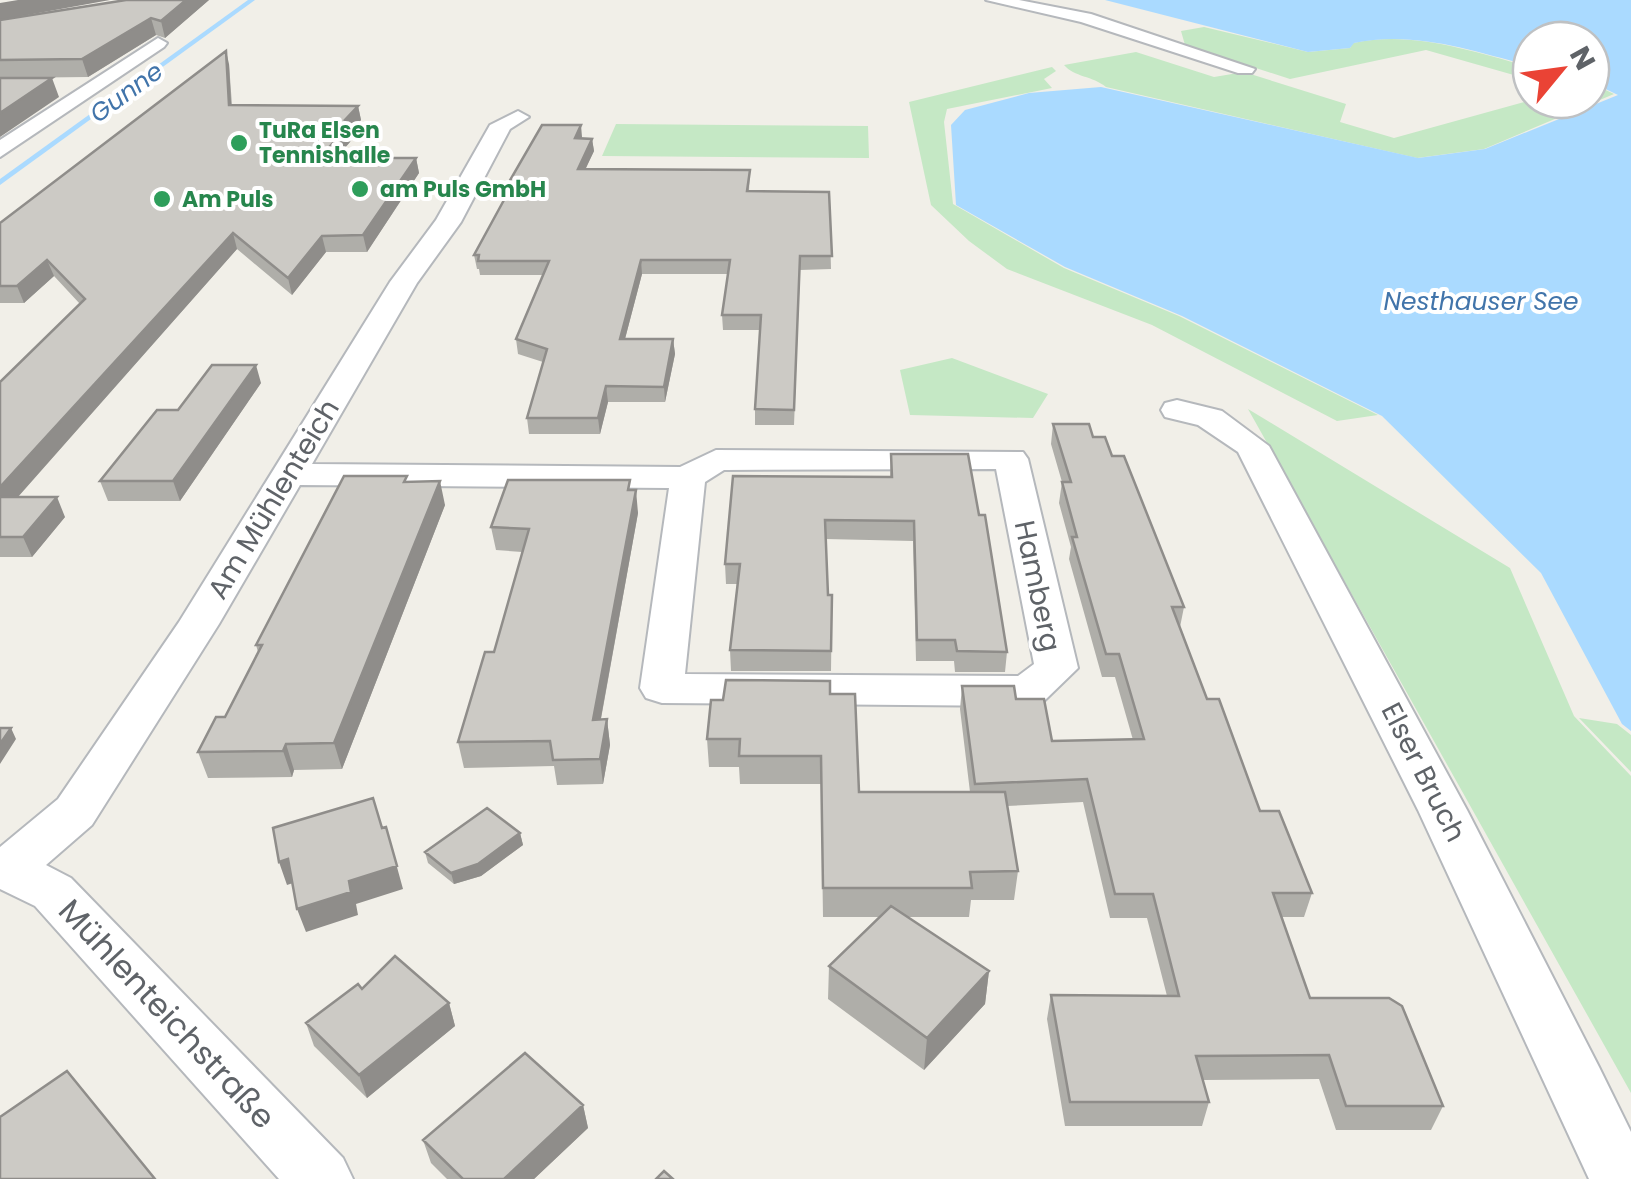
<svg xmlns="http://www.w3.org/2000/svg" width="1631" height="1179" font-family="Poppins,sans-serif">
<style>
.green{fill:#c5e8c5}
.water{fill:#aadaff}
.lines{fill:none;stroke-linecap:round;stroke-linejoin:round}
.stream{fill:#aadaff;fill-rule:evenodd}
.street-casing{stroke:#b5b8bc;stroke-width:4}
.street{fill:#fff;fill-rule:evenodd}
.wall{fill:#afaea9}
.shaded-wall{fill:#8f8d8a}
.building{fill:#cccac5;stroke:#8f8d8a;stroke-width:2.5}
.leisure-dot{fill:#2e9e5b;stroke:#fff;stroke-width:4}
.labels{text-anchor:middle;stroke-width:8;stroke-linejoin:round;paint-order:stroke}
.far-leisure-label{font-size:22px;font-weight:bold;fill:#27864d;stroke:#fff;text-anchor:start}
.far-water-label{font-size:25px;font-style:italic;fill:#4174aa;stroke:#fff}
.street-label{font-size:28px;fill:#5f6368;stroke:#fff}
.near-street-label{font-size:32px;fill:#5f6368;stroke:#fff}
</style>
<rect width="100%" height="100%" fill="#f1efe8"/>
<path class="green" d="M1204 27 1308 52 1350 48 1353 43C1413 30 1473 52 1531 67V80L1426 50 1290 79 1185 45 1181 31Z
M1136 52 1214 77 1244 72 1346 104 1340 122 1394 138 1531 100H1591V83L1614 94 1484 149 1417 158 1106 87C1093 76 1074 77 1064 65Z
M1052 67 1056 71 1044 79 1052 88 947 109 944 122 953 204 1064 268 1179 316 1378 415 1337 421 1152 325 1007 269 969 241 931 205 909 102Z
M616 124 868 126 869 158 602 156Z
M952 358 1048 394 1033 418 910 415 900 370Z
M1248 409 1510 568 1574 716 1631 776V1093Z
M1579 718 1617 724 1631 735V772Z"/>
<path class="water" d="M1105 0H1631V731L1622 724 1541 573 1382 416 1182 316 1065 267 956 205 951 125 965 110 1029 93 1101 87 1418 158 1485 149 1618 95 1591 82V40H1531V66C1473 51 1414 30 1354 43L1350 48 1308 52Z"/>
<g class="lines">
<path class="stream" d="M248 0H255L0 185V179Z"/>
<g class="street-casing">
<path id="street" d="M986 0H1019L1091 14 1255 69 1252 73H1238L1081 22Z
M158 38 167 43 164 47 0 157V140Z
M518 111 529 117 510 129 461 222 417 283 312 464 680 467 716 450 1023 452 1028 459 1078 668 1044 701 1028 706 662 703 646 698 640 688 669 488 300 485 219 624 92 825 46 865 71 878 343 1158 353 1179H279L35 906 0 889V847L58 799 179 622 390 282 436 220 490 125ZM996 469 1034 664 1018 676 685 674 705 482 724 470Z
M1177 400 1222 411 1269 446 1467 810 1599 1067 1631 1132V1179H1589L1418 810 1238 452 1198 425 1165 417 1161 410 1165 403Z"/>
</g>
<use href="#street" class="street"/>
</g>
<path class="wall" d="M209 0 165 38 156 35 88 77 0 78V20Z
M229 64 232 105 358 106 361 120 351 131 352 136 350 142 336 158H416L419 173 367 252H326L292 295 237 249 18 497 65 517 32 557H0V382L80 304 54 276 24 303H0V223Z
M581 125V139H592L594 151 585 169 750 170 749 191 829 192 831 269 800 270 794 425H755V409L760 330H723L722 315 728 274H642L625 339H673L675 354 665 402H608L600 434H529L527 418 543 362 518 354 516 339 543 275H480L479 269H477L474 255 506 196 505 189Z
M261 383 180 501H108L100 481 178 410Z
M1053 424 1093 437 1112 456 1184 607 1180 627 1207 699 1260 811 1312 893 1304 917H1282L1310 998 1443 1106 1431 1130H1336L1319 1079 1203 1080 1209 1102 1202 1126H1065L1047 1019 1051 995 1167 996 1147 918H1110L1083 802 1007 806 1018 871 1014 900H971L969 917H908L989 971 985 1004 924 1070 828 999 829 966 880 917H823L821 784H740L739 767H709L707 739 830 694 859 792H970L960 709 962 686 1016 699 1052 741 1133 740 1115 677H1102L1069 559 1071 547 1059 503 1062 482 1051 444Z
M891 454 979 515 1007 652 1005 672H955L954 661H916L913 541 826 539 828 595H832L831 671H731L730 650 737 584H726L725 564 890 477Z
M408 482 445 505 342 769 294 770 292 777 208 778 198 752 225 717 258 652 256 645Z
M631 490 638 513 601 719H607L610 745 603 784 557 785 554 766 464 768 458 742 494 652 522 552 496 550 491 527Z
M520 833 523 845 481 876 454 884 428 863 425 852Z
M362 989 449 1003 455 1026 367 1098 314 1046 306 1023Z
M583 1105 588 1128 534 1179H447L431 1163 423 1140Z"/>
<path class="shaded-wall" d="M18 0H110L0 20V3Z
M186 0H209L165 38 161 21Z
M151 18 156 35 88 77 82 59Z
M226 51 229 64 232 120 229 105Z
M52 78 59 97 0 137V113Z
M358 106 361 120 351 131 352 136 350 142 323 173 319 158 345 120Z
M581 125 582 137 576 151 575 138Z
M592 139 594 151 580 181 578 169Z
M416 158 419 173 367 252 363 235Z
M233 233 237 249 0 517V487Z
M322 236 326 252 292 295 288 278Z
M47 260 54 276 24 303 17 286Z
M641 260 642 274 621 354 620 339Z
M673 339 675 354 665 402 664 387Z
M256 365 261 383 180 501 173 481Z
M606 386 608 402 600 434 598 418Z
M440 481 445 505 342 769 334 743Z
M636 490 638 513 596 745 593 720Z
M57 497 65 517 32 557 23 537Z
M607 719 610 745 603 784 600 759Z
M11 728 16 739 0 764V744Z
M286 744 294 770 292 777 283 751Z
M386 827 403 889 356 904 358 915 306 932 297 909 349 881Z
M520 833 523 845 481 876 454 884 451 873Z
M288 859 296 882 287 885 279 862Z
M989 971 985 1004 924 1070 927 1038Z
M449 1003 455 1026 367 1098 359 1075Z
M583 1105 588 1128 534 1179H504Z"/>
<path class="building" d="M126 0H186L161 21 151 18 82 59 0 60V20Z
M226 51 229 105 358 106 345 120 349 122 347 128 319 158H416L363 235 322 236 288 278 233 233 0 487V382L85 299 47 260 17 286H0V223Z
M0 78H52L0 113Z
M542 125H581L575 138 592 139 578 169 750 170 747 191 829 192 832 256H800L794 410 755 409 761 315H722L730 260H641L620 339H673L664 387 606 386 598 418H527L547 349 516 339 549 261H478L479 255H474L510 189H505Z
M212 365H256L173 481H100L157 410H178Z
M1053 424H1089L1093 437H1105L1112 456H1124L1184 607H1172L1207 699H1219L1260 811H1279L1312 893H1273L1310 998H1389L1402 1006 1443 1106H1346L1329 1055 1196 1056 1209 1102H1070L1051 995 1179 996 1153 894H1115L1087 779 975 784 962 686H1014L1016 699H1044L1052 741 1144 739 1119 654H1106L1072 537H1077L1062 482H1071Z
M891 454H968L979 515H985L1007 652 957 651 955 640H917L914 521 825 520 828 595H832L831 651 730 650 740 564H725L733 476 892 477Z
M344 476H407L404 482 440 481 334 743 286 744 283 751 198 752 216 717H225L262 645H256Z
M508 480H630L628 490H636L593 720 607 719 600 759 553 760 550 741 458 742 485 652H494L529 529 491 527Z
M0 497H57L23 537H0Z
M726 680 830 681V694H855L859 792H1005L1018 871 970 872 972 888H823L821 756H739L740 739H707L711 700H723Z
M0 728H11L0 744Z
M373 798 382 828 386 827 397 866 349 881 351 892 297 909 288 859 279 862 273 828Z
M487 808 520 833 478 864 451 873 425 852Z
M891 906 989 971 927 1038 829 966Z
M395 956 449 1003 359 1075 306 1023 358 984 362 989Z
M525 1053 583 1105 504 1179H463L423 1140Z
M67 1071 155 1179H0V1117Z
M664 1171 673 1179H656Z"/>
<g class="leisure-dot">
<circle cx="239" cy="143" r="10"/>
<circle cx="360" cy="189" r="10"/>
<circle cx="162" cy="199" r="10"/>
</g>
<g class="labels">
<g class="far-leisure-label">
<text x="259" y="138">TuRa Elsen<tspan x="259" dy="25">Tennishalle</tspan></text>
<text x="380" y="197">am Puls GmbH</text>
<text x="182" y="207">Am Puls</text>
</g>
<g class="far-water-label">
<text transform="translate(126 92) rotate(-36)" y="9">Gunne</text>
<text x="1481" y="310">Nesthauser See</text>
</g>
<g class="street-label">
<text transform="translate(273 499) rotate(-59)" y="10">Am Mühlenteich</text>
<text transform="translate(1038 586) rotate(78)" y="10">Hamberg</text>
<text transform="translate(1424 772) rotate(63)" y="10">Elser Bruch</text>
</g>
<g class="near-street-label">
<text transform="translate(167 1014) rotate(47)" y="11">Mühlenteichstraße</text>
</g>
</g>
<g transform="translate(1561 70) rotate(61)"><circle r="48" fill="#ffffff" stroke="#bfc1c3" stroke-width="2.5"/>
<path d="M0-8L18 38L0 25L-18 38Z" fill="#ea4335"/>
<text y="-15" font-size="28" font-weight="bold" text-anchor="middle" fill="#5f6368">N</text>
</g>
</svg>
